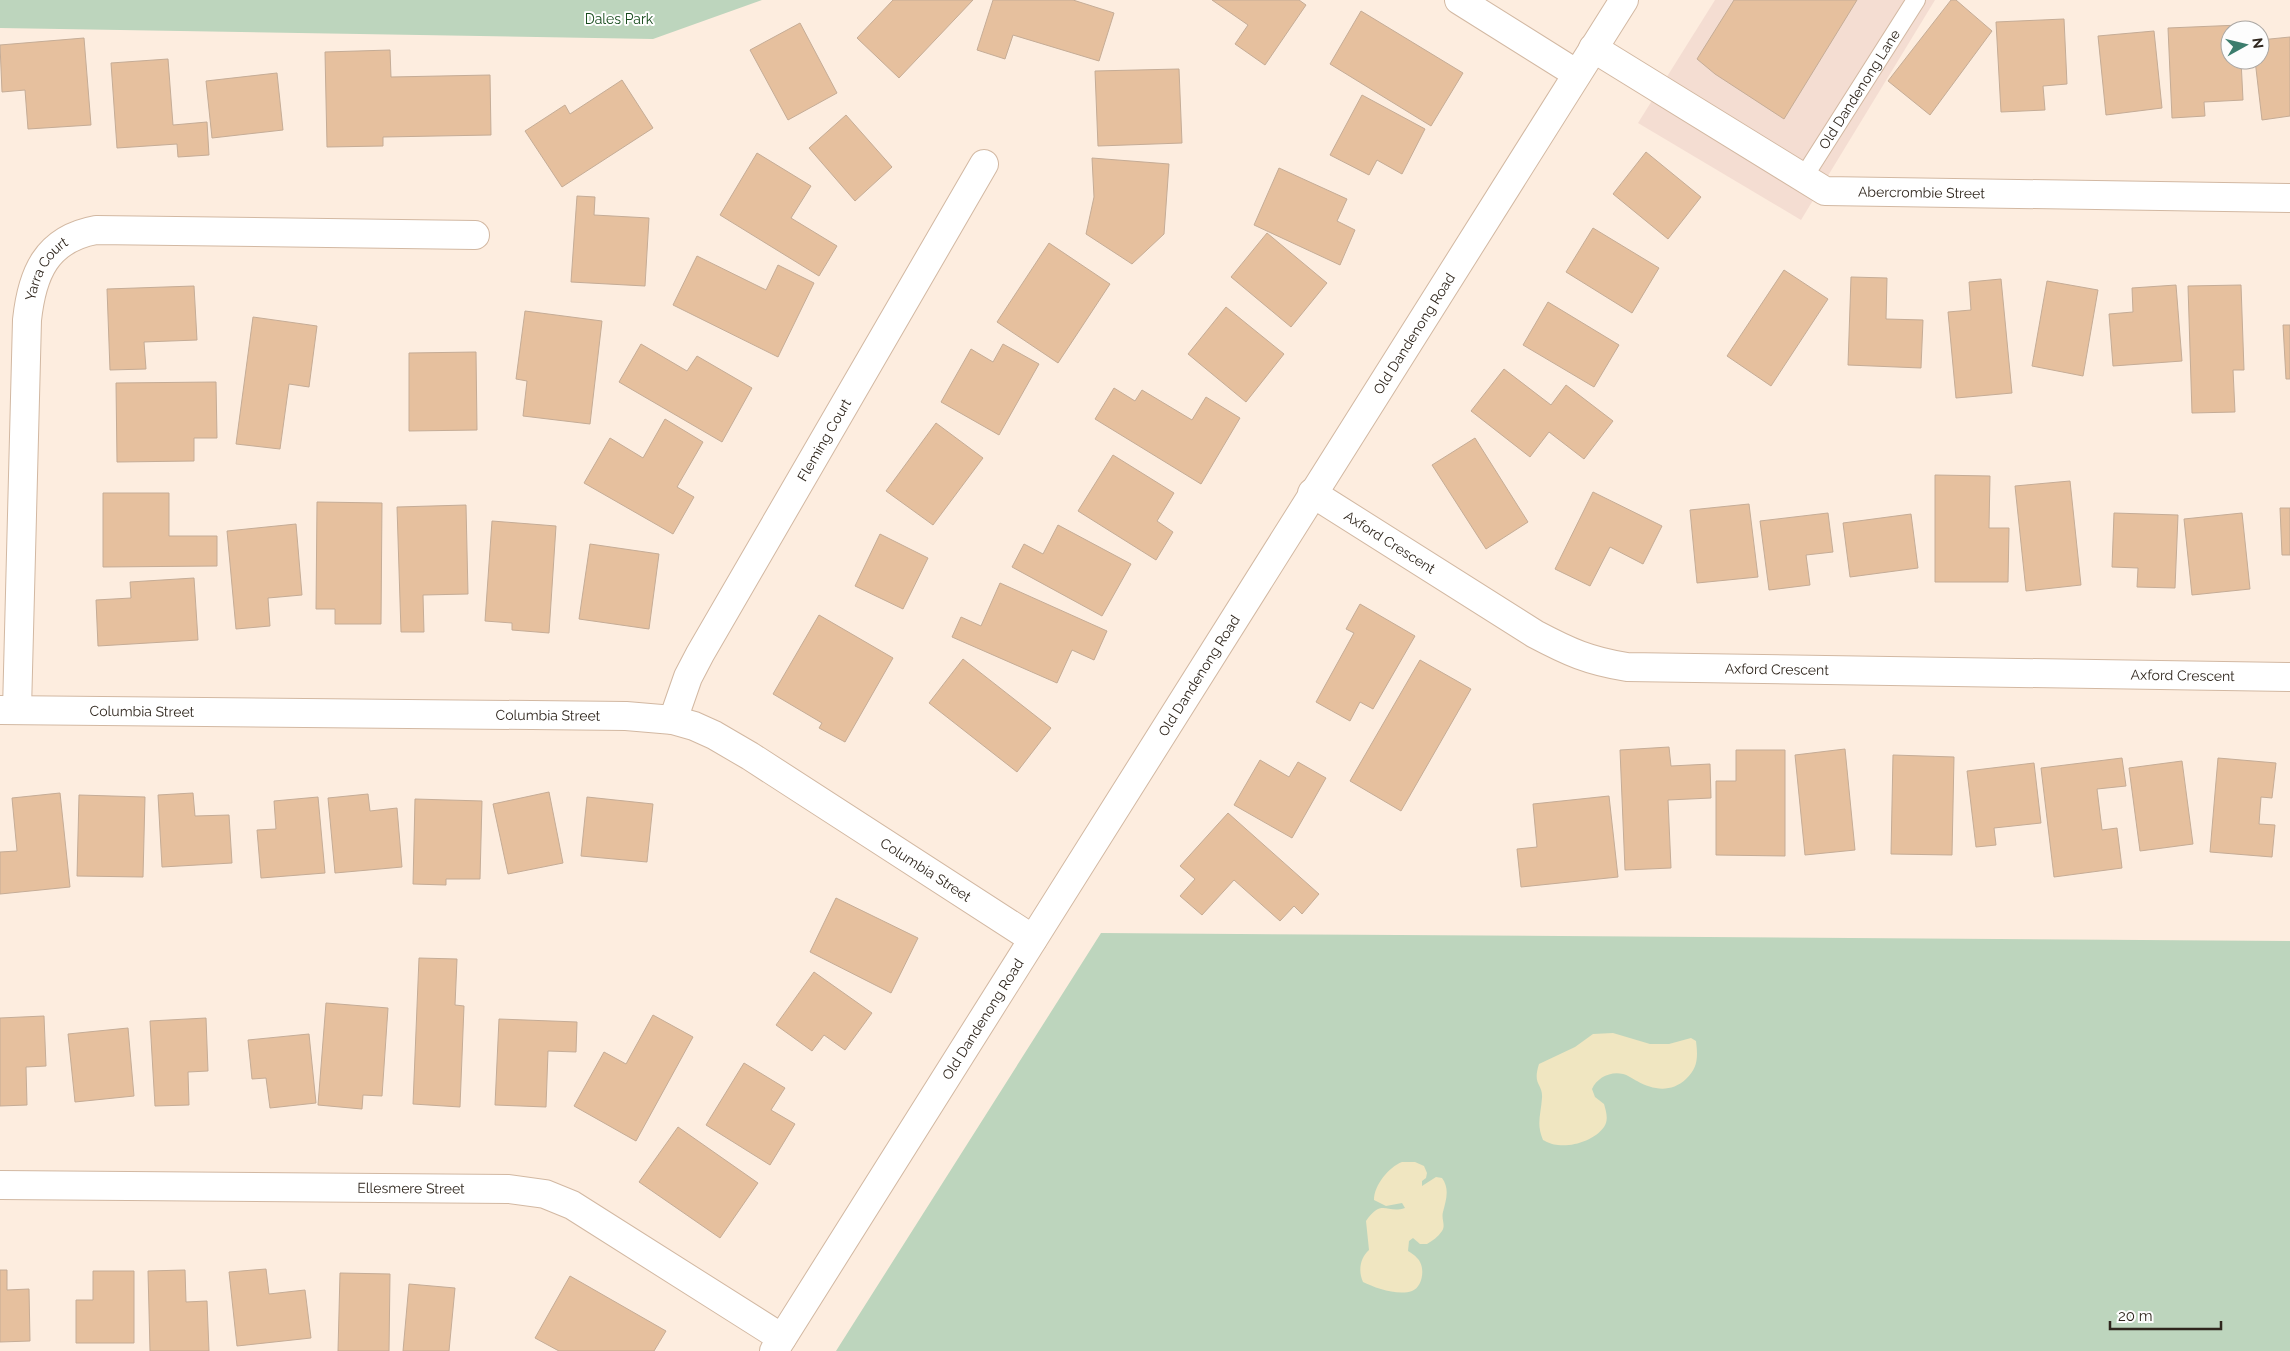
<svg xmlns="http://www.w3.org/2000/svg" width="2290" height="1351" font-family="Raleway,sans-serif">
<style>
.commercial{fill:#f4ddd2}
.green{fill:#bdd5bd}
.sand{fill:#f0e6c1}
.building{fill:#e6c09e;stroke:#c5ac96}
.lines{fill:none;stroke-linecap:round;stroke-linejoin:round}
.service-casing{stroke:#d2b8a2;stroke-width:20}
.minor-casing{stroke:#d2b8a2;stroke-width:30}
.secondary-casing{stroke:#d2b8a2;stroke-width:30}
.service{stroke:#fff;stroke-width:18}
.minor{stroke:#fff;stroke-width:28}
.secondary{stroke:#fff;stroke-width:28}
.labels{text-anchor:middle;stroke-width:4;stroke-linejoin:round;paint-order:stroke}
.park-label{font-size:14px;fill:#15491a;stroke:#fdfdfd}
.street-label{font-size:14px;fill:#2f261d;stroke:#fdfdfd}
</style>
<rect width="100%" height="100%" fill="#fdeddf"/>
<path class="commercial" d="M1715 0H1935L1801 220 1638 123Z"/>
<path class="green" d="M0 0H762L653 39 0 28Z
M1101 933 2290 941V1351H836Z"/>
<path class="sand" d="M1613 1033 1650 1044H1669L1691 1038 1696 1041C1698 1057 1698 1068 1686 1079 1671 1093 1653 1090 1637 1081 1633 1079 1628 1075 1623 1074 1610 1071 1597 1078 1592 1089L1595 1097 1604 1104C1606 1111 1609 1120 1604 1127 1595 1140 1573 1147 1558 1145 1553 1145 1547 1142 1543 1140 1536 1124 1541 1114 1542 1098 1543 1083 1532 1086 1539 1064L1575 1047 1593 1034Z
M1402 1162H1415L1424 1166 1427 1173 1426 1178 1422 1181V1186L1436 1177 1442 1178C1450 1189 1446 1200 1443 1212 1441 1219 1446 1225 1442 1231 1438 1237 1432 1241 1427 1244H1420L1413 1238 1409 1241 1408 1251C1411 1253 1415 1255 1417 1258 1426 1266 1423 1287 1412 1291 1398 1296 1375 1288 1363 1282 1358 1271 1360 1258 1369 1250L1366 1221C1382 1198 1386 1214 1405 1208L1402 1203 1386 1206 1374 1200C1374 1185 1389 1167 1402 1162Z"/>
<path class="building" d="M893 0H973L899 78 857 38Z
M993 0H1073L1114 13 1099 61 1013 35 1005 59 977 50Z
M1212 0H1299L1306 5 1265 65 1235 44 1248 25Z
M1734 0H1857L1784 119 1715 74 1697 59Z
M1951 0H1956L1992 31 1930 115 1888 81Z
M1361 11 1463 73 1431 126 1330 64Z
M2064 19 2067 84 2043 86 2045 110 2001 112 1996 22Z
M800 23 837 93 788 120 750 50Z
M2240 25V30H2230V60H2241L2243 100 2204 102 2205 116 2172 118 2168 28Z
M2154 31 2162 108 2106 115 2098 36Z
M2290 37V116L2262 120 2255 60H2260V40Z
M84 38 91 125 28 129 25 90 2 92 0 45Z
M390 50 391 77 490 75 491 135 383 137V146L327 147 325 52Z
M168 59 173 125 207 122 209 155 178 157 177 144 117 148 111 63Z
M1179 69 1182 143 1098 146 1095 71Z
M277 73 283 130 212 138 206 81Z
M622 80 653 128 562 187 525 131 565 105 570 114Z
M1362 95 1425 129 1402 174 1377 160 1369 175 1330 155Z
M846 115 892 167 855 201 809 148Z
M1646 152 1701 197 1668 239 1613 194Z
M757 153 811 186 791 218 837 246 819 276 720 215Z
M1092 158 1169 164 1164 234 1132 264 1086 234 1094 197Z
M1279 168 1347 199 1337 221 1355 230 1340 265 1254 225Z
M577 196 595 197 594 215 649 218 645 286 571 282Z
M1593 228 1659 268 1632 313 1566 272Z
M1267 233 1327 283 1291 327 1231 277Z
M1049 243 1110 284 1058 363 997 322Z
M697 256 766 290 778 265 814 283 778 357 673 305Z
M1784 270 1828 299 1771 386 1727 356Z
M1851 277 1887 278 1886 319 1923 320 1921 368 1848 365Z
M2001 279 2012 393 1956 398 1948 312 1971 310 1969 282Z
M2047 281 2098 290 2083 376 2032 366Z
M2176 285 2182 361 2113 366 2109 314 2133 312 2132 288Z
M2241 285 2244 370H2233L2235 412 2192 413 2188 286Z
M194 286 197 340 144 342 146 369 110 370 107 289Z
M1548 302 1619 345 1594 387 1523 345Z
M1226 307 1284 354 1246 402 1188 354Z
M525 311 602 321 590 424 523 416 527 381 516 379Z
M253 317 317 326 309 387 289 384 280 449 236 444Z
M2283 325H2290V379H2286Z
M641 344 687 371 697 356 752 388 722 442 619 382Z
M1003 344 1039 364 999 435 941 402 971 349 993 362Z
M476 352 477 430 409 431V353Z
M1504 369 1551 405 1566 385 1613 421 1584 459 1549 432 1530 457 1471 411Z
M216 382 217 438H194V461L117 462 116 383Z
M1114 388 1135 401 1142 390 1192 420 1206 397 1240 418 1201 484 1095 419Z
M665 419 703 442 677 487 694 497 673 534 584 483 610 438 643 458Z
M936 423 983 458 933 525 886 491Z
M1475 438 1528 522 1486 549 1432 465Z
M1113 455 1174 493 1157 521 1173 532 1156 560 1078 511Z
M1935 475 1990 476 1989 528H2009L2008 582H1935Z
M2070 481 2081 585 2026 591 2015 486Z
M1593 492 1662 526 1643 564 1610 547 1590 586 1555 569Z
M103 493H169V536H217V566L103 567Z
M317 502 382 503 381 624H335V609H316Z
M1749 504 1758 577 1697 583 1690 510Z
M466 505 468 594 423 595 424 632H401L397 507Z
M2280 508H2290V555H2282Z
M1828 513 1833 552 1806 555 1810 585 1769 590 1760 521Z
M2114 513 2178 515 2175 588 2137 587 2138 568 2112 567Z
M2242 513 2250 589 2192 595 2184 519Z
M1911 514 1918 568 1850 577 1843 523Z
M492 521 556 526 549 633 512 630V623L485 621Z
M296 524 302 595 268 598 270 626 236 629 227 531Z
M1058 525 1131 564 1102 616 1012 567 1024 544 1043 554Z
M880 534 928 558 903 609 855 586Z
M590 544 659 554 649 629 579 619Z
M194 578 198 640 98 646 96 600 131 598 130 582Z
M1000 583 1107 631 1094 660 1072 650 1057 683 952 637 961 617 981 626Z
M1360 604 1415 636 1373 709 1360 702 1350 721 1316 702 1354 633 1346 629Z
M819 615 893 658 845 742 819 728 822 723 773 694Z
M963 659 1051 728 1017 772 929 703Z
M1420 660 1471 689 1401 811 1350 781Z
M1669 747 1671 766 1710 764 1711 798 1668 800 1671 868 1625 870 1620 750Z
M1845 749 1855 850 1805 855 1795 755Z
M1736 750H1785V856L1716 855V781H1736Z
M1893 755 1954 757 1952 855 1891 854Z
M2122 758 2126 786 2097 789 2102 830 2117 828 2122 868 2054 877 2041 768Z
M2218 758 2276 763 2272 798 2261 797 2259 824 2275 825 2272 857 2210 852Z
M1260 760 1289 777 1298 762 1326 778 1292 838 1234 805Z
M2182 761 2193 844 2140 851 2129 768Z
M2034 763 2041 823 1994 828 1996 845 1976 847 1967 771Z
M549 792 563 863 508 874 493 804Z
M60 793 70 887 0 894V852L17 851 12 798Z
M193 793 195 816 229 815 232 863 162 867 158 795Z
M368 794 370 811 397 808 402 867 335 873 328 798Z
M79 795 145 797 143 877 77 876Z
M1609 796 1618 877 1521 887 1517 849 1537 847 1533 804Z
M318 797 325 873 261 878 257 830 276 829 274 801Z
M587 797 653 804 647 862 581 856Z
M415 799 482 801 480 879H446V885L413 884Z
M1228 813 1319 894 1302 914 1294 906 1280 921 1234 880 1202 915 1180 896 1195 879 1180 866Z
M836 898 918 938 891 993 810 952Z
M419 958 457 959 455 1005 464 1006 460 1107 413 1104Z
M814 972 872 1013 845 1050 824 1035 812 1051 776 1025Z
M326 1003 388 1008 382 1096 363 1095 362 1109 318 1105Z
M653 1015 693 1037 636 1141 574 1106 604 1052 626 1064Z
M44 1016 46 1066 26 1067 27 1105 0 1106V1018Z
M206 1018 208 1071 188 1072 189 1105 155 1106 150 1021Z
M499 1019 577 1022 576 1052 548 1051 546 1107 495 1105Z
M128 1028 134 1096 75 1102 68 1034Z
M309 1034 316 1103 270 1108 266 1078 252 1079 248 1040Z
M744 1063 785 1088 771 1110 795 1124 770 1165 706 1125Z
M678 1127 758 1183 720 1238 639 1182Z
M266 1269 269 1294 305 1290 311 1338 237 1346 229 1272Z
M0 1270H7V1290L29 1289 30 1341 0 1342Z
M185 1270 186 1302 207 1301 209 1351H150L148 1271Z
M93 1271H134V1343H76V1300H93Z
M340 1273 390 1274 389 1351H338Z
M570 1276 666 1331 654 1351H559L535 1338Z
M409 1284 455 1288 449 1351H403Z"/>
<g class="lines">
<g class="service-casing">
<g id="service">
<path id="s1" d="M1803 178 1916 0"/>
</g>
</g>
<g class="minor-casing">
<g id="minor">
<path d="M1459 0 1577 74"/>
<path id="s2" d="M1593 48 1825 191 2290 198"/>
<path id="s3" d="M1312 493 1535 634C1569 652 1589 661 1627 667L2290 677"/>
<path id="s4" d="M0 710 626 716 673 720 694 726 714 735 750 756 1033 939"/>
<path id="s5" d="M17 710 27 320C32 274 46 239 96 230L475 235"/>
<path id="s6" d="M673 720 688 677 700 654 984 164"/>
<path id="s7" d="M0 1185 509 1189 545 1194 572 1205 782 1338"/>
</g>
</g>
<g class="secondary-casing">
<g id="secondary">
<path id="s8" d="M774 1351 1624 0"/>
</g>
</g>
<use href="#service" class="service"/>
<use href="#minor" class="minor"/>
<use href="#secondary" class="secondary"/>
</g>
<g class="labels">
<g class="park-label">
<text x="619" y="24">Dales Park</text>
</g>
<g class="street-label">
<text dy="5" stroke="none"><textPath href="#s1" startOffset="105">Old Dandenong Lane</textPath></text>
<text dy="5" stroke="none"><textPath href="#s2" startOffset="369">Abercrombie Street</textPath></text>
<text dy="5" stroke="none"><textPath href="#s5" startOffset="446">Yarra Court</textPath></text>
<text dy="5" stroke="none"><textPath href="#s8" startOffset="1202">Old Dandenong Road</textPath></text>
<text dy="5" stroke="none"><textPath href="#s6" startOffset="319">Fleming Court</textPath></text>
<text dy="5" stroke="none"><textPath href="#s3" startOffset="92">Axford Crescent</textPath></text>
<text dy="5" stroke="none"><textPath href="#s3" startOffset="512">Axford Crescent</textPath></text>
<text dy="5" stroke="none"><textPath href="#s8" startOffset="798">Old Dandenong Road</textPath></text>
<text dy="5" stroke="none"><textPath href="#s3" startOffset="918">Axford Crescent</textPath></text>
<text dy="5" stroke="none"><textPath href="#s4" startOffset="142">Columbia Street</textPath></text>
<text dy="5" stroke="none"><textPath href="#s4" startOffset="548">Columbia Street</textPath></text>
<text dy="5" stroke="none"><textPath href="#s4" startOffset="968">Columbia Street</textPath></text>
<text dy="5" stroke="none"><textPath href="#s8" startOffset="392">Old Dandenong Road</textPath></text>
<text dy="5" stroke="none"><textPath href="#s7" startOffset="411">Ellesmere Street</textPath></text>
</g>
</g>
<g transform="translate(2245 45) rotate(82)"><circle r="24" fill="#fdfdfd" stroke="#aba7a3"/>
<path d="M0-4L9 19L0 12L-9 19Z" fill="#3c7d6d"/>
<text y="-8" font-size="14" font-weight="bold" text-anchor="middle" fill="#2f261d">N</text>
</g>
<path d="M2110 1321v8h111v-8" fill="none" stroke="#2f261d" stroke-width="2.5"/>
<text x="2118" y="1321" font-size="15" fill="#2f261d" stroke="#fdfdfd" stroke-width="4" paint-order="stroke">20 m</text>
</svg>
